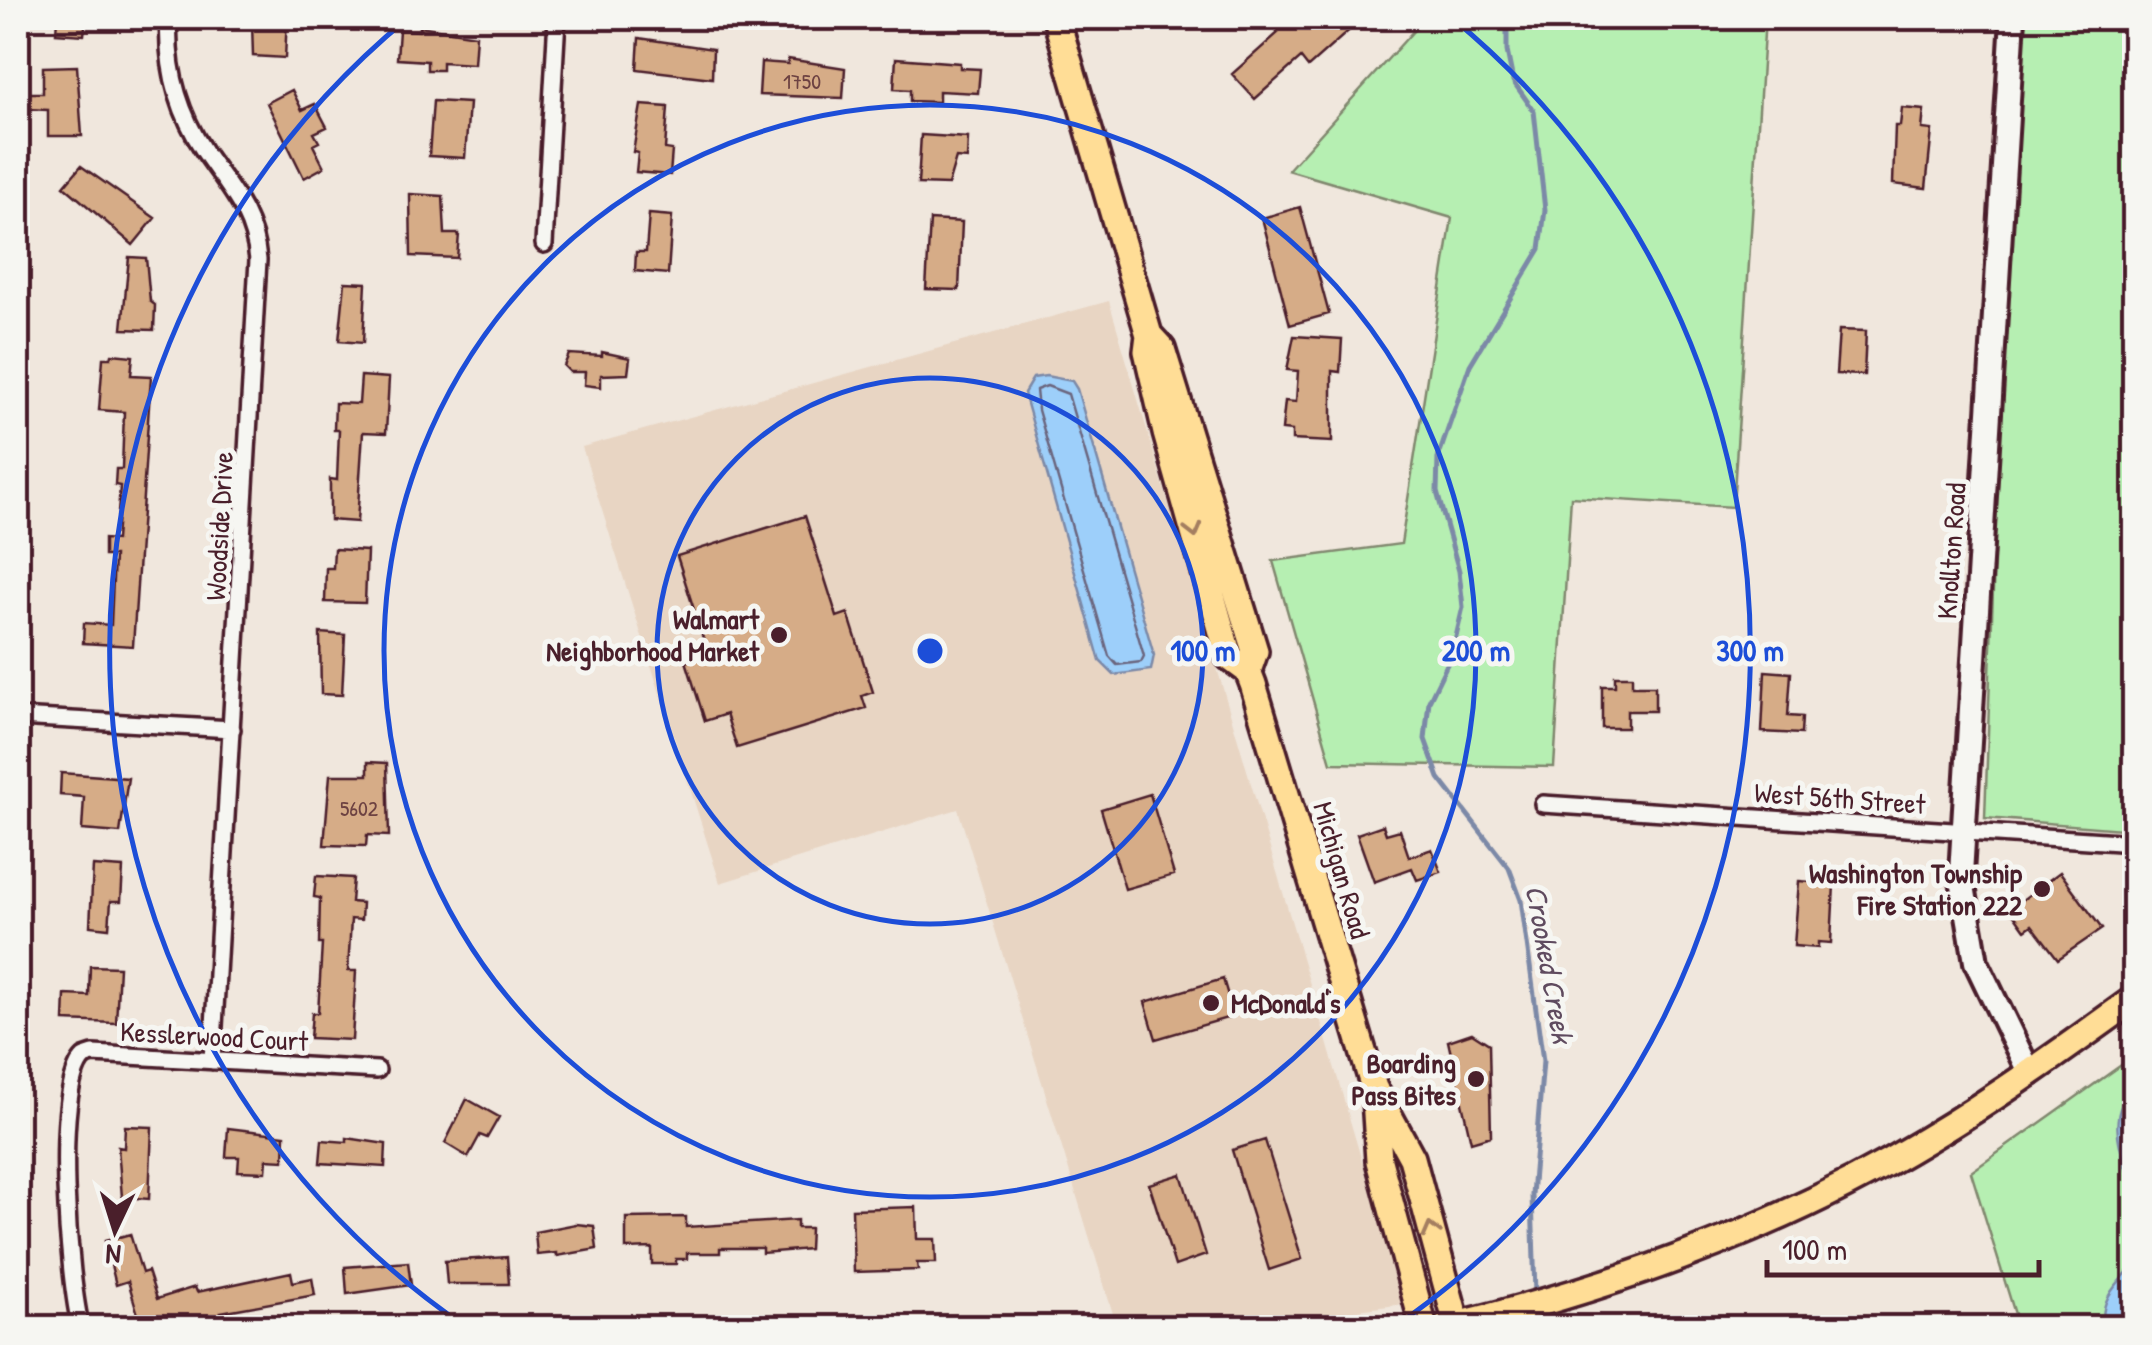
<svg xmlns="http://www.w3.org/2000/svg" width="2152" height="1345" font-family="'Patrick Hand',sans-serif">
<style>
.built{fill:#e8d5c3}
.green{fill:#b6efb2;stroke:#80876e;stroke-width:2.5}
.water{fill:#9dcffa;stroke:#7c89a7;stroke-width:2.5}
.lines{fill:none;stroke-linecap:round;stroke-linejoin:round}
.shore{stroke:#6b657e;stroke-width:2.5}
.stream{stroke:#7c89a7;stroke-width:5}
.building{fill:#d6ac87;stroke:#4a1f2b;stroke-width:2.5}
.street-casing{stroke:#4a1f2b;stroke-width:22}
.secondary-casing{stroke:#4a1f2b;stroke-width:30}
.primary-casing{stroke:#4a1f2b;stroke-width:32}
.street{stroke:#f6f6f2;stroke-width:15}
.secondary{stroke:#f6f6f2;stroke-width:22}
.primary{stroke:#ffdd96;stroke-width:25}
.oneway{stroke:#a47e60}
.ring{fill:none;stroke:#1d4ed8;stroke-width:5}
.poi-dot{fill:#4a1f2b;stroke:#f6f6f2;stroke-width:4}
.labels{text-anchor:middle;stroke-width:10;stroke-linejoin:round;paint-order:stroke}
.number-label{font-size:22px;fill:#6d4242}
.street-label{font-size:28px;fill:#4a1f2b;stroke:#f6f6f2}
.poi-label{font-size:28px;font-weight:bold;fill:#4a1f2b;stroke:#f6f6f2;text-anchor:end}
.water-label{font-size:30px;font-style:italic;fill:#5f4b5f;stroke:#f6f6f2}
.centre{fill:#1d4ed8;stroke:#f6f6f2;stroke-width:5}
.ring-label{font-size:30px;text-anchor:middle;font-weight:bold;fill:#1d4ed8;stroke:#f6f6f2;stroke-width:10;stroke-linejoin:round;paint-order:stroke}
</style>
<rect width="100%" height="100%" fill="#f0e7dd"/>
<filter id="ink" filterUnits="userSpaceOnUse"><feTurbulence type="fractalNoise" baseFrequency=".01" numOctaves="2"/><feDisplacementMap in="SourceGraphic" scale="20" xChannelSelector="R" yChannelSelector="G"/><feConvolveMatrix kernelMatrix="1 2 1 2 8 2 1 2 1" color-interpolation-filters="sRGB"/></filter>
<g filter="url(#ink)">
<path class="built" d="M1109 301 1404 1304 1228 1327H1117L958 809 720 883 582 447Z"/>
<path class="green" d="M1425 18H1765L1733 507 1571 497 1554 767 1331 763 1273 561 1401 544 1452 218 1288 170Z
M2013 18H2134V830L1985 818Z
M2134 1056V1327H2019L1971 1172Z"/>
<path class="water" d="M1046 376 1072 381 1077 389 1154 655 1151 670 1114 675 1100 661 1024 393 1033 378Z
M2134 1090V1182L2129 1178C2120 1149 2106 1111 2134 1090Z
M2134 1265V1327H2104C2099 1299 2116 1285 2134 1265Z"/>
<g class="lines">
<path class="shore" d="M1047 386 1068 394 1144 656 1141 662 1117 665 1109 656 1038 410 1036 390Z"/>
<path class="stream" d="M1507 18V51L1513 81 1534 111 1545 210 1540 249 1470 365 1438 458 1437 492 1459 571 1463 607 1452 654 1429 701 1425 739 1439 778 1509 868 1521 900 1543 1061 1532 1195 1535 1295
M1537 1311 1539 1328"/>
</g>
<path class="building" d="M57 18H86L84 35 56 33Z
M259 18H287L285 58 253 56 252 22H259Z
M1264 18H1363L1308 67 1301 58 1255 99 1232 74 1278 33Z
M419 26 476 35 474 64 442 62V70H427V61L397 59 399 30 419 31Z
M639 38 713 49 712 78 637 69Z
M896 58 960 63V68L980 69 978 93 939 91V102L910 101V90L894 89Z
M788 59 845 68 843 98 759 95 761 62 788 64Z
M77 66 82 136H48V110L26 109V93H43V67Z
M292 90 302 110 315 104 327 127 314 133 319 142 313 145 324 167 304 178 267 103Z
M433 101 469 103 465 158 429 156Z
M641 105 668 107 665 149 672 150 670 175 636 172 638 153 633 152Z
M1902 108 1924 110 1922 129 1932 130 1926 188 1893 184 1895 126H1900Z
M921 135 968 138 967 159 956 158 948 185 918 184Z
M81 166 155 218 133 245 64 186Z
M410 194 443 196 445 234H459L457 258 411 256Z
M1300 207 1329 314 1290 325 1262 218Z
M649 214 672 216 668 274 635 271 636 252H646Z
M930 220 962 222 959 290 926 289Z
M129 257 146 258 150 301 155 305 154 330 122 329Z
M345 282 366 283 363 343 339 341Z
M1839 330 1866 331 1864 375 1836 374Z
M1294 336 1342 339 1340 372 1332 371V442L1292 440V431L1282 430 1285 401 1296 402 1298 371 1287 370Z
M602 352 630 358 628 374 601 375V387L584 385 585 372H570L564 366 569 354 602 356Z
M112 354 133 356 131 375 151 376 133 646 83 643 84 623 111 625 114 556H104V539L116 540 120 486 115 485 116 469H122L124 412 99 410 103 358H111Z
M361 376 389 378 386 433 363 432 357 522 330 520V479L337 480 339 430H334L335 403 359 404Z
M805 516 837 617 848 613 873 692 862 696 866 708 737 748 726 714 705 721 686 661 708 654 677 556Z
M334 549 367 551 365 603 325 602 326 568H333Z
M320 633 345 635 342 695 321 694Z
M1765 671 1791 673 1788 716 1802 717 1801 734 1762 732Z
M1615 676H1632V686H1655V711H1627V728H1602V686H1615Z
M368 762 387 763 389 836 367 835 366 846 324 845 330 775H368Z
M61 773 128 778 120 833 82 830 84 797 60 795Z
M1150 794 1174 875 1125 889 1101 809Z
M1383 825 1386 834 1400 830 1409 857 1432 849 1441 872 1417 880 1412 868 1374 882 1357 834Z
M93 866 123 868 121 901H111L109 928 90 926Z
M2060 872 2102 929 2058 959 2032 925 2025 930 2010 909Z
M316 876 353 878 351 902 362 903 361 920 351 919 348 971H356L352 1040 310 1038 312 1013H318L322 944H319L320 898 314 897Z
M1799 881 1834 884 1831 943 1818 942V948L1794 946Z
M90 966 119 967 116 1023 64 1021 65 995 89 996Z
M1223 979 1234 1016 1156 1039 1145 1002Z
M1472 1033 1489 1044 1491 1136 1471 1142 1448 1041Z
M467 1099 499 1117 487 1138 480 1135 468 1157 445 1143Z
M125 1126 152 1127 149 1199 122 1197 118 1147 124 1148Z
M228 1128 285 1135 284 1160 267 1159 266 1172 238 1171 239 1157H226Z
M347 1138 386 1144 385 1167 320 1163 322 1140 347 1142Z
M1265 1140 1302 1259 1269 1270 1232 1150Z
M1181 1174 1206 1255 1175 1266 1149 1184Z
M916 1207 917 1239H935L936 1263H917L918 1270 854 1272 852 1209Z
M686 1217V1227L797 1220V1228H810L809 1249 762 1253V1248H720V1253H687V1259H676V1264H652V1248L626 1249V1218Z
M576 1224 594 1226 597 1249 557 1256V1253L537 1255 535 1232Z
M130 1234 142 1273 148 1271 157 1299 195 1287 197 1292 291 1272 293 1282 312 1278 315 1295 221 1312 223 1316 183 1328H142L128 1281 116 1285 105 1241Z
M507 1257 509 1284H447L445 1261Z
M408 1262 411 1285 347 1294 345 1267Z"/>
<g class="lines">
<g class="street-casing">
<path id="street" d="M169 18C166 65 178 111 204 151 229 188 254 213 258 260L212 1061
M544 244 557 18
M18 717 232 729
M1543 804 2134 843
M81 1328C69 1283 52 1087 84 1057L93 1054 377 1070"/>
</g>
<g class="secondary-casing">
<path id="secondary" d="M2013 18 1961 874 1976 962 2030 1074"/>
</g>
<g class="primary-casing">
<path id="primary" d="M1056 18 1149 335 1162 349 1255 651 1248 671
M1149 335 1147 351 1166 433 1229 657 1248 671 1253 684 1374 1088 1412 1158 1458 1328
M1375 1098 1379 1161 1424 1328
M1445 1328C1611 1288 1779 1229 1926 1140 1998 1097 2066 1048 2134 999"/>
</g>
<use href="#street" class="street"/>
<use href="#secondary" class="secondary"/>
<use href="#primary" class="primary"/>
</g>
<defs><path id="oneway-chevron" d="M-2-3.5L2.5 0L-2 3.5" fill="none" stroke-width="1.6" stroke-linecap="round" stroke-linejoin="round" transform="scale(2.5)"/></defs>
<g class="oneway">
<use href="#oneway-chevron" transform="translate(1194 531) rotate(75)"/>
<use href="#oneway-chevron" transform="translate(1431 1230) rotate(-105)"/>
</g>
</g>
<g class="ring">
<circle cx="930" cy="651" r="273"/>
<circle cx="930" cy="651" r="546"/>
<path d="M466 1327A820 820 0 0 1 408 18M1452 18A820 820 0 0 1 1394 1327"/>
</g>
<g class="poi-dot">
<circle cx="779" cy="635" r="10"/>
<circle cx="2042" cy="889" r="10"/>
<circle cx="1211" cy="1003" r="10"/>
<circle cx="1476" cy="1079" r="10"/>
</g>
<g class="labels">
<g class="number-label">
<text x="802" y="89">1750</text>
<text x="359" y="816">5602</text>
</g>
<g class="street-label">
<text transform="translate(219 526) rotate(-87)" y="10">Woodside Drive</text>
<text transform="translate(1951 551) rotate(-86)" y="10">Knollton Road</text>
<text transform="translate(1840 798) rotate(4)" y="10">West 56th Street</text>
<text transform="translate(1342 870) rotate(74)" y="10">Michigan Road</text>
<text transform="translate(214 1036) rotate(3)" y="10">Kesslerwood Court</text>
</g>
<g class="poi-label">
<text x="759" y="629">Walmart<tspan x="759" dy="32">Neighborhood Market</tspan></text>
<text x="2022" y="883">Washington Township<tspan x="2022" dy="32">Fire Station 222</tspan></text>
<text x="1231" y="1013" text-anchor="start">McDonald's</text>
<text x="1456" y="1073">Boarding<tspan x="1456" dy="32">Pass Bites</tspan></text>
</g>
<g class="water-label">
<text transform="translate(1549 964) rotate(80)" y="10">Crooked Creek</text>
</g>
</g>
<circle cx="930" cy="651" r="15" class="centre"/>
<g class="ring-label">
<text x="1203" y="661">100 m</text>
<text x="1476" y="661">200 m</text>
<text x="1750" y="661">300 m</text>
</g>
<rect width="2152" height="1345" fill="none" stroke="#f6f6f2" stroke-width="60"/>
<rect x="30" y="30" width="2092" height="1285" fill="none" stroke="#4a1f2b" stroke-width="4" filter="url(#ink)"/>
<g transform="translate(115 1230) rotate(184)" stroke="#f6f6f2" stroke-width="8" paint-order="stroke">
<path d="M0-8L18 38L0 25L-18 38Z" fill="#4a1f2b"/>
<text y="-15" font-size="28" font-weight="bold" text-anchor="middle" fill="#4a1f2b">N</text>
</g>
<path d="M1767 1260v15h272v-15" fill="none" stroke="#4a1f2b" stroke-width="5"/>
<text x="1782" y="1260" font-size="30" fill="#4a1f2b" stroke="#f6f6f2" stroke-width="8" paint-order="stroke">100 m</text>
</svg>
